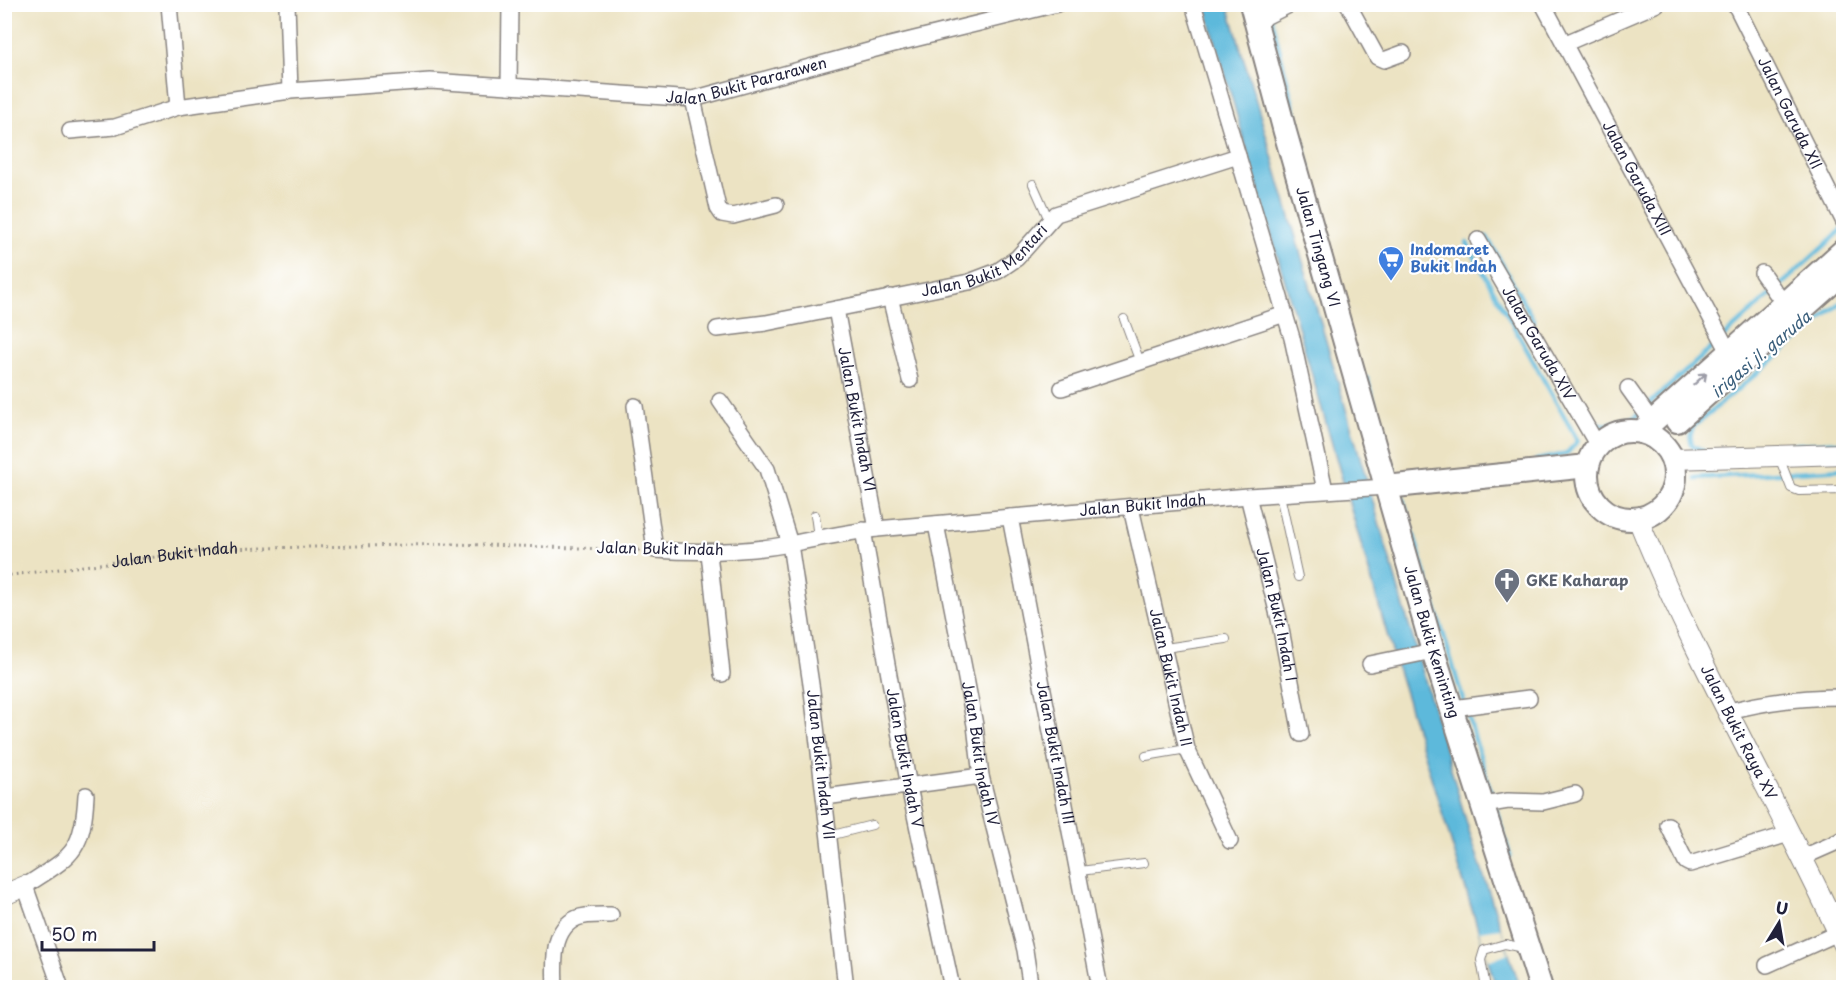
<svg xmlns="http://www.w3.org/2000/svg" width="1848" height="992" font-family="'Playpen Sans',sans-serif">
<style>
.water{fill:#5db9db;stroke:#406e8b;stroke-width:1.5}
.pier{fill:#ece3c3}
.lines{fill:none;stroke-linecap:round;stroke-linejoin:round}
.stream{stroke:#5db9db;stroke-width:4.5}
.service-casing{stroke:#87827f;stroke-width:10}
.minor-casing{stroke:#87827f;stroke-width:18}
.tertiary-casing{stroke:#87827f;stroke-width:22}
.secondary-casing{stroke:#87827f;stroke-width:26}
.path{stroke:#87827f;stroke-width:3;stroke-dasharray:1.5 4.5;stroke-linecap:butt}
.service{stroke:#fff;stroke-width:8}
.minor{stroke:#fff;stroke-width:15}
.tertiary{stroke:#fff;stroke-width:20}
.secondary{stroke:#fff;stroke-width:22}
.oneway{stroke:#9c9ca7}
.labels{text-anchor:middle;stroke-width:4.5;stroke-linejoin:round;paint-order:stroke}
.street-label{font-size:15px;fill:#22223b;stroke:#fff}
.shop-label{font-size:15px;font-weight:bold;fill:#366cbe;stroke:#fff;text-anchor:start}
.worship-label{font-size:15px;font-weight:bold;fill:#5b616d;stroke:#fff;text-anchor:start}
.water-label{font-size:16px;font-style:italic;fill:#3a5e7b;stroke:#fff}
</style>
<rect width="100%" height="100%" fill="#fff"/>
<filter id="ink" filterUnits="userSpaceOnUse"><feTurbulence type="fractalNoise" baseFrequency=".0167" numOctaves="2"/><feDisplacementMap in="SourceGraphic" scale="12" xChannelSelector="R" yChannelSelector="G"/><feConvolveMatrix kernelMatrix="1 2 1 2 8 2 1 2 1" color-interpolation-filters="sRGB"/></filter>
<filter id="wash" filterUnits="userSpaceOnUse"><feTurbulence type="fractalNoise" baseFrequency=".008" numOctaves="4" result="noise"/><feDisplacementMap in="SourceGraphic" scale="24" xChannelSelector="R" yChannelSelector="G"/><feGaussianBlur stdDeviation="1.35" result="paint"/><feColorMatrix in="noise" values="0 0 0 0 0 0 0 0 0 0 0 0 0 0 0 0 0 1.4 0 .05"/><feComposite in="paint" operator="in"/></filter>
<g filter="url(#wash)">
<rect width="100%" height="100%" fill="#ece3c3"/>
<path class="water" d="M1205 5H1228L1470 834 1520 987H1496L1392 651Z"/>
<path class="pier" d="M1501 928 1508 953 1488 961 1479 931Z"/>
<g class="lines">
<path class="stream" d="M1268 4 1320 214
M1487 237 1534 321
M1467 243 1578 441 1566 454 1537 460
M1367 378 1396 480
M1590 422 1606 425 1634 418 1844 228
M1753 447 1844 442
M1703 450 1693 446C1689 438 1690 434 1694 426L1844 300
M1695 478 1844 469
M1401 493 1510 856"/>
</g>
</g>
<g filter="url(#ink)">
<g class="lines">
<g class="service-casing">
<path id="service" d="M1033 184 1049 220
M1124 319 1140 362
M1779 457 1791 488 1799 491 1844 490
M1280 495 1298 577
M815 515 818 537
M1165 648 1226 639
M1146 756 1187 749
M829 836 872 825
M1080 871 1144 863
M1486 988 1481 960 1484 950 1505 944 1524 948"/>
</g>
<g class="minor-casing">
<g id="minor">
<path d="M169 4 178 107"/>
<path d="M287 4 290 91"/>
<path id="s2" d="M510 4 509 86 693 99 890 45 1057 4"/>
<path d="M1193 4 1292 338 1325 490"/>
<path d="M1348 4 1377 57 1384 60 1403 53"/>
<path id="s3" d="M1543 4 1729 352"/>
<path id="s4" d="M1735 4 1844 222"/>
<path d="M1257 21 1291 4"/>
<path d="M1566 43 1657 4"/>
<path d="M693 99 718 208 722 214 733 216 776 205"/>
<path d="M70 131 115 127 178 107 290 91 430 81 509 86"/>
<path id="s5" d="M1478 240 1598 446"/>
<path d="M1762 273 1784 304"/>
<path d="M890 297 910 380"/>
<path id="s6" d="M836 309 877 529"/>
<path id="s7" d="M717 329 766 323 969 282 998 271 1017 258 1056 214 1238 156"/>
<path d="M1062 388 1285 314"/>
<path d="M1628 388 1653 423"/>
<path id="s8" d="M720 401 767 469 790 544 812 691 846 988"/>
<path id="s9" d="M635 406 655 550C700 553 746 552 790 544 819 538 848 532 877 529L1248 496 1386 487"/>
<path id="s10" d="M1248 496 1279 619 1301 734"/>
<path id="s11" d="M1131 508 1187 749 1230 841"/>
<path id="s12" d="M1010 517 1100 988"/>
<path id="s13" d="M936 524 975 725 981 776 1025 950 1030 983"/>
<path id="s14" d="M863 530 909 787 952 988"/>
<path d="M709 553 722 674"/>
<path d="M1370 664 1433 651"/>
<path d="M1453 708 1529 698"/>
<path d="M1726 712C1766 701 1802 697 1844 697"/>
<path d="M825 797 981 776"/>
<path d="M1484 805 1508 801 1543 802 1575 794"/>
<path d="M1668 825 1686 862 1690 864 1789 834"/>
<path d="M1801 858 1844 839"/>
<path d="M1828 913 1844 906"/>
<path d="M1767 965 1838 933"/>
<path d="M61 988 25 886C71 856 83 854 86 795"/>
<path d="M555 988C554 964 551 929 577 918 586 914 600 915 611 915"/>
</g>
</g>
<g class="tertiary-casing">
<g id="tertiary">
<path d="M1672 459 1844 454"/>
<path id="s15" d="M1638 519C1697 665 1778 801 1844 945"/>
<path d="M4 895 25 886"/>
</g>
</g>
<g class="secondary-casing">
<g id="secondary">
<path id="s16" d="M1251 4 1285 132 1433 651 1541 988"/>
<path d="M1677 421 1844 272"/>
<circle cx="1631" cy="475" r="44"/>
<path d="M1641 432 1844 250"/>
<path d="M1386 487 1588 466"/>
</g>
</g>
<path class="path" id="s1" d="M4 576 219 549 453 544 640 550"/>
<use href="#service" class="service"/>
<use href="#minor" class="minor"/>
<use href="#tertiary" class="tertiary"/>
<use href="#secondary" class="secondary"/>
</g>
<defs><path id="oneway-shaft" d="M-6 0H5M1.5-3L5.5 0L1.5 3" fill="none" stroke-width="1.6" stroke-linecap="round" stroke-linejoin="round" transform="scale(1.5)"/></defs>
<use class="oneway" href="#oneway-shaft" transform="translate(1700 379) rotate(-43)"/>
</g>
<defs>
<g id="supermarket-pin" transform="scale(1.35)"><path d="M0 17L-7.5 6A9.5 9.5 0 1 1 7.5 6Z" fill="#3f7fe0" stroke="#fff"/><path d="M-6-5.5h2.5l.6 2H6L4.5 2H-2.5L-4.4-4H-6ZM-1.5 3.2a1.3 1.3 0 1 0 .1 0ZM3 3.2a1.3 1.3 0 1 0 .1 0Z" fill="#fff"/></g>
<g id="church-pin" transform="scale(1.35)"><path d="M0 17L-7.5 6A9.5 9.5 0 1 1 7.5 6Z" fill="#6b7280" stroke="#fff"/><path d="M-1.2-6h2.4v3.5h3.3v2.4h-3.3V6h-2.4V-.1h-3.3v-2.4h3.3Z" fill="#fff"/></g>
</defs>
<g fill-rule="evenodd">
<use href="#supermarket-pin" x="1391" y="259"/>
<use href="#church-pin" x="1507" y="581"/>
</g>
<g class="labels">
<g class="street-label">
<text dy="5" stroke="none"><textPath href="#s2" startOffset="322">Jalan Bukit Pararawen</textPath></text>
<text dy="5" stroke="none"><textPath href="#s4" startOffset="122">Jalan Garuda XII</textPath></text>
<text dy="5" stroke="none"><textPath href="#s3" startOffset="198">Jalan Garuda XIII</textPath></text>
<text dy="5" stroke="none"><textPath href="#s16" startOffset="252">Jalan Tingang VI</textPath></text>
<text dy="5" stroke="none"><textPath href="#s7" startOffset="280">Jalan Bukit Mentari</textPath></text>
<text dy="5" stroke="none"><textPath href="#s5" startOffset="120">Jalan Garuda XIV</textPath></text>
<text dy="5" stroke="none"><textPath href="#s6" startOffset="112">Jalan Bukit Indah VI</textPath></text>
<text dy="5" stroke="none"><textPath href="#s9" startOffset="636">Jalan Bukit Indah</textPath></text>
<text transform="translate(660 549) rotate(1)" y="5">Jalan Bukit Indah</text>
<text dy="5" stroke="none"><textPath href="#s1" startOffset="172">Jalan Bukit Indah</textPath></text>
<text dy="5" stroke="none"><textPath href="#s10" startOffset="122">Jalan Bukit Indah I</textPath></text>
<text dy="5" stroke="none"><textPath href="#s16" startOffset="663">Jalan Bukit Keminting</textPath></text>
<text dy="5" stroke="none"><textPath href="#s11" startOffset="174">Jalan Bukit Indah II</textPath></text>
<text dy="5" stroke="none"><textPath href="#s15" startOffset="236">Jalan Bukit Raya XV</textPath></text>
<text dy="5" stroke="none"><textPath href="#s12" startOffset="240">Jalan Bukit Indah III</textPath></text>
<text dy="5" stroke="none"><textPath href="#s13" startOffset="234">Jalan Bukit Indah IV</textPath></text>
<text dy="5" stroke="none"><textPath href="#s14" startOffset="232">Jalan Bukit Indah V</textPath></text>
<text dy="5" stroke="none"><textPath href="#s8" startOffset="384">Jalan Bukit Indah VII</textPath></text>
</g>
<g class="shop-label">
<text x="1410" y="255">Indomaret<tspan x="1410" dy="17">Bukit Indah</tspan></text>
</g>
<g class="worship-label">
<text x="1526" y="586">GKE Kaharap</text>
</g>
<g class="water-label">
<text transform="translate(1761 354) rotate(-40)" y="6">irigasi jl. garuda</text>
</g>
</g>
<rect width="1848" height="992" fill="none" stroke="#fff" stroke-width="24"/>
<g transform="translate(1779 923) rotate(11)" stroke="#ffffff" stroke-width="4.5" paint-order="stroke">
<path d="M0-4.5L10 22L0 15L-10 22Z" fill="#22223b"/>
<text y="-9" font-size="16" font-weight="bold" text-anchor="middle" fill="#22223b">U</text>
</g>
<path d="M42 941v9h112v-9" fill="none" stroke="#22223b" stroke-width="3"/>
<text x="51" y="941" font-size="18" fill="#22223b" stroke="#ffffff" stroke-width="4.5" paint-order="stroke">50 m</text>
</svg>
